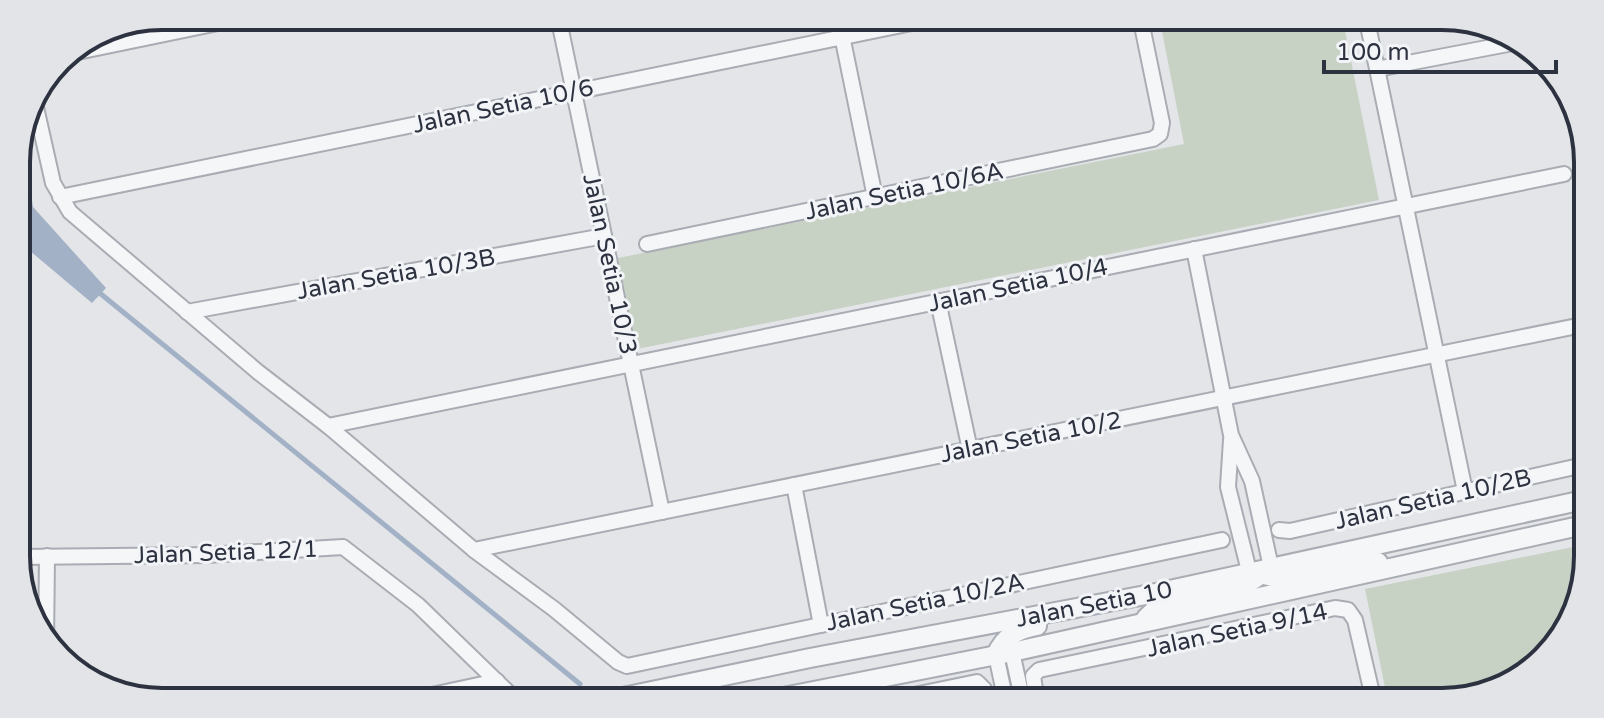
<svg xmlns="http://www.w3.org/2000/svg" width="1604" height="718" font-family="'Varela Round',sans-serif">
  <style>
    .built { fill: #d1d4db }
    .green { fill: #c7d2c5 }
    .water { fill: #a2b1c5 }
    .lines { fill: none; stroke-linecap: round; stroke-linejoin: round }
    .stream { stroke: #a2b1c5; stroke-width: 5 }
    .minor-casing { stroke: #a9acb3; stroke-width: 18 }
    .tertiary-casing { stroke: #a9acb3; stroke-width: 22 }
    .minor { stroke: #f5f6f8; stroke-width: 14 }
    .tertiary { stroke: #f5f6f8; stroke-width: 18 }
    .labels { text-anchor: middle; stroke-width: 6; stroke-linejoin: round; paint-order: stroke }
    .street-label { font-size: 24px; fill: #2d3240; stroke: #f2f4f7 }
    .rim { fill: none; stroke: #2d3240; stroke-width: 4 }
  </style>
  <rect width="100%" height="100%" fill="#e3e5e9"/>
  <path class="built" d="M 1558,73 L 1587,142 L 1587,213 L 1580,183 Z"/>
  <g class="green">
    <path d="M 1159,16 L 1342,16 L 1379,200 L 637,349 L 618,258 L 1184,144 Z"/>
    <path d="M 1588,544 L 1588,557 L 1577,613 L 1524,677 L 1451,702 L 1388,702 L 1365,589 Z"/>
  </g>
  <path class="water" d="M 17,150 L 25,155 L 33,207 L 106,288 L 92,303 L 17,240 Z"/>
  <g class="lines">
    <path class="stream" d="M 96,290 L 580,684"/>
    <defs>
      <g id="minor">
        <path d="M 558,16 L 662,512"/>
        <path d="M 838,16 L 875,197"/>
        <path d="M 1366,16 L 1465,491"/>
        <path d="M 63,55 L 252,16"/>
        <path d="M 1377,69 L 1518,42"/>
        <path d="M 33,94 L 53,183 L 70,212 L 258,372 L 328,426 L 474,550 L 554,609 L 618,662 L 627,666 L 1222,540"/>
        <path d="M 60,197 L 946,16"/>
        <path d="M 647,244 L 1153,139 L 1160,134 L 1162,123 L 1140,16"/>
        <path d="M 1194,249 L 1231,435 L 1252,481 L 1271,567"/>
        <path d="M 938,301 L 970,450"/>
        <path d="M 187,312 L 604,236"/>
        <path d="M 328,426 L 1564,174"/>
        <path d="M 1231,440 L 1228,487 L 1249,571"/>
        <path d="M 794,485 L 821,625"/>
        <path d="M 1279,530 L 1290,531 L 1588,464"/>
        <path d="M 474,550 L 1587,324"/>
        <path d="M 19,557 L 206,555 L 343,547 L 418,605 L 518,702"/>
        <path d="M 46,645 L 47,556"/>
        <path d="M 1012,652 L 1023,702"/>
        <path d="M 996,655 L 1006,702"/>
        <path d="M 399,702 L 497,681"/>
        <path d="M 880,702 L 977,682 L 984,689 L 987,702"/>
        <path d="M 1037,702 L 1033,676 L 1039,670 L 1335,608 L 1348,610 L 1355,620 L 1374,702"/>
      </g>
      <g id="tertiary">
        <path d="M 1250,572 L 1282,579 L 1345,566 L 1378,562"/>
        <path d="M 1146,618 C 1175,586 1232,603 1262,573"/>
        <path d="M 996,655 C 1004,636 1017,630 1037,626"/>
        <path d="M 599,702 L 810,658 L 1151,594 L 1588,499"/>
        <path d="M 758,702 L 1012,652 L 1588,524"/>
      </g>
    </defs>
    <use href="#minor" class="minor-casing"/>
    <use href="#tertiary" class="tertiary-casing"/>
    <use href="#minor" class="minor"/>
    <use href="#tertiary" class="tertiary"/>
  </g>
  <g class="labels">
    <g class="street-label">
      <text transform="translate(503 106) rotate(-12)" y="8">Jalan Setia 10/6</text>
      <text transform="translate(904 191) rotate(-12)" y="8">Jalan Setia 10/6A</text>
      <text transform="translate(610 264) rotate(78)" y="8">Jalan Setia 10/3</text>
      <text transform="translate(396 274) rotate(-10)" y="8">Jalan Setia 10/3B</text>
      <text transform="translate(1018 285) rotate(-12)" y="8">Jalan Setia 10/4</text>
      <text transform="translate(1031 437) rotate(-11)" y="8">Jalan Setia 10/2</text>
      <text transform="translate(1433 499) rotate(-13)" y="8">Jalan Setia 10/2B</text>
      <text transform="translate(226 552) rotate(-2)" y="8">Jalan Setia 12/1</text>
      <text transform="translate(925 602) rotate(-12)" y="8">Jalan Setia 10/2A</text>
      <text transform="translate(1094 604) rotate(-11)" y="8">Jalan Setia 10</text>
      <text transform="translate(1237 630) rotate(-12)" y="8">Jalan Setia 9/14</text>
    </g>
  </g>
  <path d="M0 0H1604V718H0ZM162 30H1442A132 132 0 0 1 1574 162V556A132 132 0 0 1 1442 688H162A132 132 0 0 1 30 556V162A132 132 0 0 1 162 30Z" fill="#e2e4e8" fill-rule="evenodd"/>
  <path class="rim" d="M162 30H1442A132 132 0 0 1 1574 162V556A132 132 0 0 1 1442 688H162A132 132 0 0 1 30 556V162A132 132 0 0 1 162 30Z"/>
  <path d="M1324 60v12h232v-12" fill="none" stroke="#2d3240" stroke-width="4"/>
  <text x="1336" y="60" font-size="24" fill="#2d3240" stroke="#f2f4f7" stroke-width="6" paint-order="stroke">100 m</text>
</svg>
